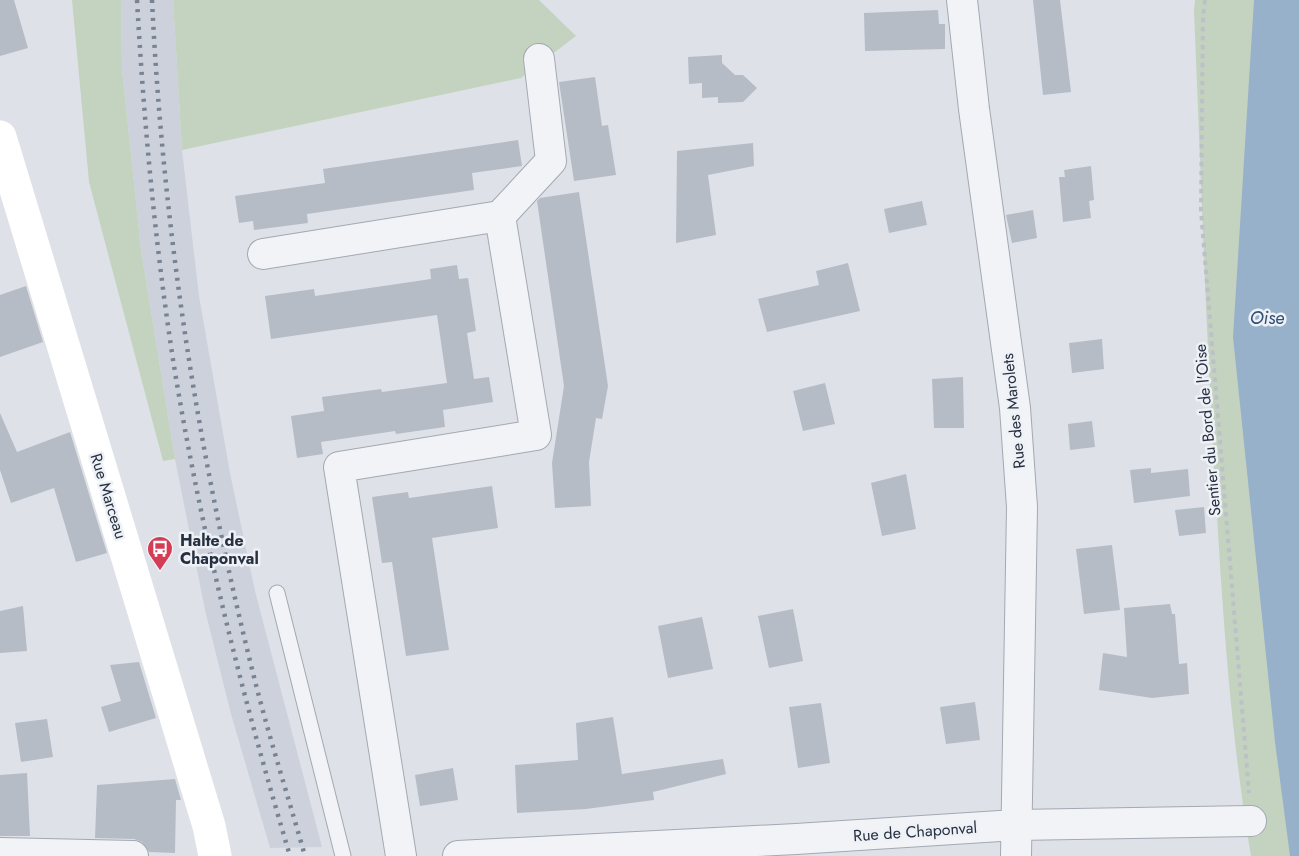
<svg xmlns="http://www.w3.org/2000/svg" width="1299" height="856" font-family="Jost,sans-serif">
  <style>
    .built { fill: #ccd1db }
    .green { fill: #c4d3bf }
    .water { fill: #98b1ca }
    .building { fill: #b5bcc5 }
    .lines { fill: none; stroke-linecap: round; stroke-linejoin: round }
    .service-casing { stroke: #a3a9b2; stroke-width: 17 }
    .minor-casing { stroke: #a3a9b2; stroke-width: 32 }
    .path { stroke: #bcc0c7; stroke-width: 4; stroke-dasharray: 4.5 4.5; stroke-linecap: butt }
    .service { stroke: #f1f3f7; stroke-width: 15 }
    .minor { stroke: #f1f3f7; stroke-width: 30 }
    .secondary { stroke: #fff; stroke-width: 33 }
    .rail { stroke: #778293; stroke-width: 4.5; stroke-dasharray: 3 6; stroke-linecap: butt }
    .labels { text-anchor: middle; stroke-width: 5; stroke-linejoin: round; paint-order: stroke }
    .street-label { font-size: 16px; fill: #273040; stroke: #eef1f6 }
    .poi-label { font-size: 16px; font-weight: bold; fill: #273040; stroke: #eef1f6; text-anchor: start }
    .water-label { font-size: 18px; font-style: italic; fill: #2f4f76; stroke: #eef1f6 }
  </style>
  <rect width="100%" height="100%" fill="#dee2e8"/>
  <path class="built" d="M 121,0 L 173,0 L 182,150 L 199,296 L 230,473 L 255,591 L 322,847 L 270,848 L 231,714 L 205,610 L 175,459 L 141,250 L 122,69 Z"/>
  <g class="green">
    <path d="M 72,0 L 121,0 L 122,69 L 141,250 L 175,459 L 163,461 L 89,182 Z"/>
    <path d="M 173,0 L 539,0 L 576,36 L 521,78 L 182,150 Z"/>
    <path d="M 1195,0 L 1254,0 L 1294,856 L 1251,856 C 1231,739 1223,618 1216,500 C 1206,337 1201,174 1194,11 Z"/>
  </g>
  <path class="water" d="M 1254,0 L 1299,0 L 1299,856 L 1290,856 L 1275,742 L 1233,337 Z"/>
  <g class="building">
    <path d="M 0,0 L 14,0 L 28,48 L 0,56 Z"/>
    <path d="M 1033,0 L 1060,0 L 1071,92 L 1043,95 Z"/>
    <path d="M 938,10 L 939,24 L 945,24 L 945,49 L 865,51 L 864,13 Z"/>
    <path d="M 722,55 L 722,63 L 735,75 L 743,75 L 757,88 L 743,102 L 718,103 L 718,97 L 702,98 L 702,83 L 689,84 L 688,57 Z"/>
    <path d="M 595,77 L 602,126 L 608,125 L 616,175 L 574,181 L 559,82 Z"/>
    <path d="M 518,140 L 522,166 L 472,173 L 474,190 L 307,214 L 308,223 L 254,230 L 253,221 L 239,223 L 235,196 L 325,183 L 323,169 Z"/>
    <path d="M 753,143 L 754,166 L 708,175 L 716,235 L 676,243 L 677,151 Z"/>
    <path d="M 1091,166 L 1094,200 L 1089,201 L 1091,218 L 1063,222 L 1059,177 L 1065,177 L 1064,170 Z"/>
    <path d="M 579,192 L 608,386 L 602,419 L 596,418 L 589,462 L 591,506 L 555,508 L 552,463 L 564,386 L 537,201 L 540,198 Z"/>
    <path d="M 922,201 L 927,225 L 889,233 L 884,209 Z"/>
    <path d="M 1033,210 L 1037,238 L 1012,243 L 1006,215 Z"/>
    <path d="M 848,263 L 860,311 L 767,332 L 758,299 L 819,285 L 816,271 Z"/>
    <path d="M 457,265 L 459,279 L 468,278 L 476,331 L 467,333 L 474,379 L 489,377 L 493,402 L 443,410 L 445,427 L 396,434 L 395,431 L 321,442 L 323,454 L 297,458 L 291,416 L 324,411 L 322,397 L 381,389 L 382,392 L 447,383 L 437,315 L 271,339 L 265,296 L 314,289 L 315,296 L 431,279 L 430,269 Z"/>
    <path d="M 26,286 L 43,342 L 0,357 L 0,295 Z"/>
    <path d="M 1102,339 L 1104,369 L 1072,373 L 1069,343 Z"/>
    <path d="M 963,377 L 964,428 L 934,428 L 932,379 Z"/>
    <path d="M 825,383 L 835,424 L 803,431 L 793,391 Z"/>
    <path d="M 0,413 L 17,452 L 70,432 L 107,553 L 76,562 L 54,488 L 11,503 L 0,470 Z"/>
    <path d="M 1092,421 L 1095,447 L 1070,450 L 1068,424 Z"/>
    <path d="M 1151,468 L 1151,473 L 1188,469 L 1190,496 L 1134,503 L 1130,470 Z"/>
    <path d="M 906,474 L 916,529 L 882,536 L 871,483 Z"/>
    <path d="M 492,486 L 498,528 L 432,538 L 449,650 L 406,656 L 392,562 L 382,563 L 372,497 L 408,492 L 409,498 Z"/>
    <path d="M 1204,507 L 1206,533 L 1179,536 L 1175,510 Z"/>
    <path d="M 1112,545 L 1120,610 L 1084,614 L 1076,549 Z"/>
    <path d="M 1170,604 L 1172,614 L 1175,614 L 1179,664 L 1187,663 L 1189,694 L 1152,698 L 1099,690 L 1103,653 L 1127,657 L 1124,608 Z"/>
    <path d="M 23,606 L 27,651 L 0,653 L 0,611 Z"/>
    <path d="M 793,609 L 803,661 L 769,668 L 758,616 Z"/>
    <path d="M 702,617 L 713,669 L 668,678 L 658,626 Z"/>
    <path d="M 139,662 L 156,718 L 109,732 L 101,707 L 121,701 L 110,665 Z"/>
    <path d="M 975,702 L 980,740 L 946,744 L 940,707 Z"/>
    <path d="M 821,703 L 830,763 L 798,768 L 789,707 Z"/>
    <path d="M 613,717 L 622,774 L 723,759 L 726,774 L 653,792 L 654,800 L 586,809 L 517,813 L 515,765 L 578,760 L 576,723 Z"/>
    <path d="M 47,719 L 53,757 L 21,762 L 15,723 Z"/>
    <path d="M 453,768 L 458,800 L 420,806 L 415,775 Z"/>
    <path d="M 27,773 L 30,836 L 0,836 L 0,775 Z"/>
    <path d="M 175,779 L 181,800 L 176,800 L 175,853 L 149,852 L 142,842 L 134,839 L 95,838 L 97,785 Z"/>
  </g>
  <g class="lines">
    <defs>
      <path id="service" d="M 277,593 L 343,856"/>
      <g id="minor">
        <path d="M 962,0 L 974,109 L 1015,408 L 1022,507 L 1016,856"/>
        <path d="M 500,216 L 551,161 L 539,59"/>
        <path d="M 263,254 L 500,216 L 536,435 L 339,467 L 401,856"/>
        <path d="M 0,853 L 133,856"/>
        <path d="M 458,856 L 796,839 L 1016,825 L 1251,821"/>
      </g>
    </defs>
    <use href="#service" class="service-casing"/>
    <use href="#minor" class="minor-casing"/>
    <path class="path" d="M 1205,0 L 1203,17 L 1201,211 L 1249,793"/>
    <use href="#service" class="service"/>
    <use href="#minor" class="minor"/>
    <path class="secondary" d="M 0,137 L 209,826 L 215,856"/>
    <g class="rail">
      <path d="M 137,0 C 144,123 155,244 174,366 C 201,532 242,695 290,856"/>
      <path d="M 152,0 C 163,229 198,455 254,677 C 269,737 288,796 305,856"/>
    </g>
  </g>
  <defs>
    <symbol id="bus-pin" viewBox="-11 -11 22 30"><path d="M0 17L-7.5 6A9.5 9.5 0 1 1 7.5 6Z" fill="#d33d55" stroke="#eef1f6"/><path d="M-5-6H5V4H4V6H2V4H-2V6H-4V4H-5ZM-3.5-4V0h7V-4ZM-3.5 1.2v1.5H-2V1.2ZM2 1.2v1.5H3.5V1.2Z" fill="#fff"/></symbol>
  </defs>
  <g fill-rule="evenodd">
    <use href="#bus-pin" x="145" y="534" width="30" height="40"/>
  </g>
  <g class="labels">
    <g class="street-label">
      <text transform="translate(1013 411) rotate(-96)" y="6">Rue des Marolets</text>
      <text transform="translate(1207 430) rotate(-95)" y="6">Sentier du Bord de l'Oise</text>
      <text transform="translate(109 496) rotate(73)" y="6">Rue Marceau</text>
      <text transform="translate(915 831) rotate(-4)" y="6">Rue de Chaponval</text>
    </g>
    <g class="poi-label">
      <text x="180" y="546">Halte de<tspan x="180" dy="18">Chaponval</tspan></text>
    </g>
    <g class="water-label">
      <text x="1267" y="324">Oise</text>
    </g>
  </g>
</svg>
